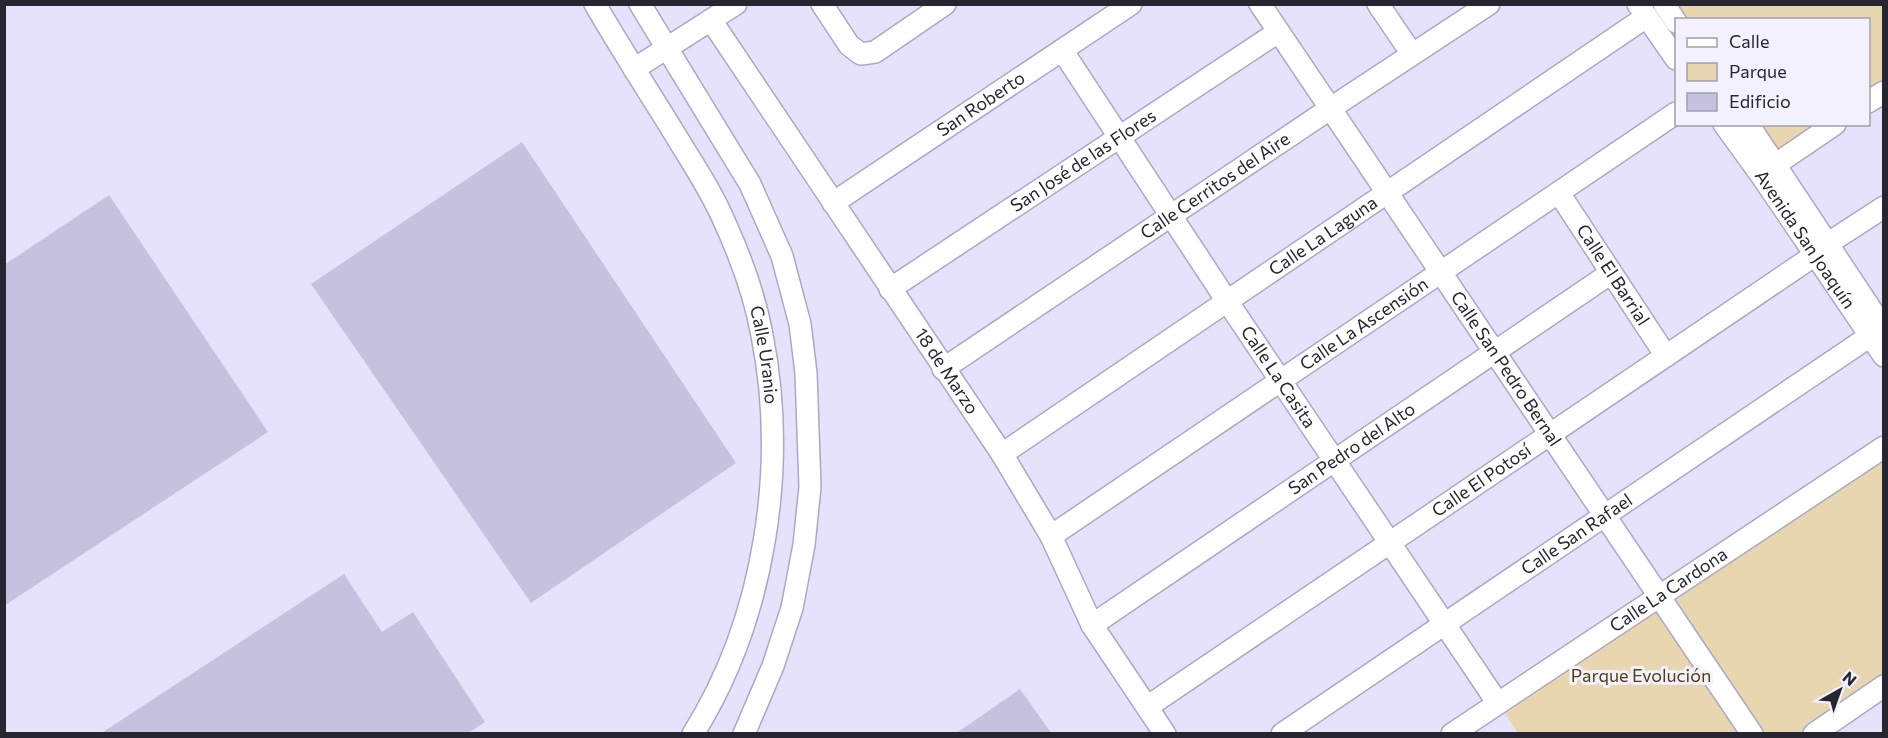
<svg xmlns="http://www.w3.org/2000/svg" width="1888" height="738" font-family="Commissioner,sans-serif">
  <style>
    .green { fill: #e7d6af }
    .building { fill: #c7c1e0 }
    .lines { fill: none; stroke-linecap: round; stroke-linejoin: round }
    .minor-casing { stroke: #ada7c6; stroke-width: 24 }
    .minor { stroke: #fff; stroke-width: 21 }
    .labels { text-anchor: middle; stroke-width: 6; stroke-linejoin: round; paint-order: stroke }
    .street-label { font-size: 18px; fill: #272530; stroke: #f4f1ff }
    .park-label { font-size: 18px; fill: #504014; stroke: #f4f1ff }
  </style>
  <rect width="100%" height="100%" fill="#e7e2fc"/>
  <g class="green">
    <path d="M 1664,5 L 1883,5 L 1883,92 L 1869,102 L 1868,20 L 1676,20 Z"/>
    <path d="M 1748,125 L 1835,125 L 1776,164 Z"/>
    <path d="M 1883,447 L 1883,686 L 1814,733 L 1518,733 L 1497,702 Z"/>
  </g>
  <g class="building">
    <path d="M 522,142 L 736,463 L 531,603 L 311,284 Z"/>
    <path d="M 109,195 L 268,432 L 4,606 L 4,265 Z"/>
    <path d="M 344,574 L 382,632 L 413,612 L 485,722 L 467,734 L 100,734 Z"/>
    <path d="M 1020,689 L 1052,734 L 955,734 Z"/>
  </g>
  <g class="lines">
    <defs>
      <g id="minor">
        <path id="s1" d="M 595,4 C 621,49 649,92 676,136 C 693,164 712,192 725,223 C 741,258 755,297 762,335 C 788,467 765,619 693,734"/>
        <path d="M 640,4 L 750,184 L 782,256 L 800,324 L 806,373 L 810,487 L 804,545 L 792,608 L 773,666 L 744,734"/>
        <path d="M 822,4 L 849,45 L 861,54 L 875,52 L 945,4"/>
        <path id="s2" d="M 1260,4 L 1752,734"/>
        <path d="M 1378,4 L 1412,54"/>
        <path d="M 1638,4 L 1676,59"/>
        <path d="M 1664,4 L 1676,22"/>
        <path id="s3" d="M 711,20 L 1002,454 L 1051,536 L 1092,625 L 1165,734"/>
        <path id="s4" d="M 1062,50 L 1227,301 L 1497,702"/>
        <path d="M 634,69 L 736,4"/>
        <path d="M 1868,102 L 1884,92"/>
        <path id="s5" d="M 1724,124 L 1761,175 L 1884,356"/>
        <path d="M 1748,124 L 1884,329"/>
        <path d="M 1766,171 L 1835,124"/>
        <path id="s6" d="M 1559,193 L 1666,356"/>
        <path id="s7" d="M 833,203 L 1131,4"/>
        <path d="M 1827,244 L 1884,207"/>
        <path id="s8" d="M 890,289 L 1278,32"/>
        <path id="s9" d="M 943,369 L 1331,108 L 1489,4"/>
        <path id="s10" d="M 1002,454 L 1646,17"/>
        <path id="s11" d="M 1051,536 L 1676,113"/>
        <path id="s12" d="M 1092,625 L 1611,273"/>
        <path id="s13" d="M 1147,707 L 1815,255"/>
        <path id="s14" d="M 1282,734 L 1870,336"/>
        <path id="s15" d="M 1452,734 L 1884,447"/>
        <path d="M 1814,734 L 1884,686"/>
      </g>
    </defs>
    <use href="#minor" class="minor-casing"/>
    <use href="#minor" class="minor"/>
  </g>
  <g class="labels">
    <g class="street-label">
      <text dy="6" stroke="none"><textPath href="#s7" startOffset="178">San Roberto</textPath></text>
      <text dy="6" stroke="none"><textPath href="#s8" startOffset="232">San José de las Flores</textPath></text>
      <text dy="6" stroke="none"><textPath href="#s9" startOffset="328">Calle Cerritos del Aire</textPath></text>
      <text dy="6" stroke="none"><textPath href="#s10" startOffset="388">Calle La Laguna</textPath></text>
      <text dy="6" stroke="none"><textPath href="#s5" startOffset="141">Avenida San Joaquín</textPath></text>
      <text dy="6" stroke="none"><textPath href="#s6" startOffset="98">Calle El Barrial</textPath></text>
      <text dy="6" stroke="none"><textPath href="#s11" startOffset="378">Calle La Ascensión</textPath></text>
      <text dy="6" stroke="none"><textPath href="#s1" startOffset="393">Calle Uranio</textPath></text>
      <text dy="6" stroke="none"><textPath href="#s2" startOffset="440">Calle San Pedro Bernal</textPath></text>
      <text dy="6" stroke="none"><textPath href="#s3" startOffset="423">18 de Marzo</textPath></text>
      <text dy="6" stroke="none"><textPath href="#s4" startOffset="392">Calle La Casita</textPath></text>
      <text dy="6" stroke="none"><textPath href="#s12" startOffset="314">San Pedro del Alto</textPath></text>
      <text dy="6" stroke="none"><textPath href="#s13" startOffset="404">Calle El Potosí</textPath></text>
      <text dy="6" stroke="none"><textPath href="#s14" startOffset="356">Calle San Rafael</textPath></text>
      <text dy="6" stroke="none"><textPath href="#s15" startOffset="260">Calle La Cardona</textPath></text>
    </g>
    <g class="park-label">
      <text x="1641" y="682">Parque Evolución</text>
    </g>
  </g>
  <rect width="1888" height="738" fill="none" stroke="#272530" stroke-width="12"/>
  <rect x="1675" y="18" width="195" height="108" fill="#f4f1ff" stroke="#a29fac" stroke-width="1.5"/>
  <rect x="1687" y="38" width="30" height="9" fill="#ffffff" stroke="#a29fac" stroke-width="1.5"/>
  <text x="1729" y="48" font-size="18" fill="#272530">Calle</text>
  <rect x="1687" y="63" width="30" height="18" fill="#e7d6af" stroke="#a29fac" stroke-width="1.5"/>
  <text x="1729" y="78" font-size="18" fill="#272530">Parque</text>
  <rect x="1687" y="93" width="30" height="18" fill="#c7c1e0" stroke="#a29fac" stroke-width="1.5"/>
  <text x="1729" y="108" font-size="18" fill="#272530">Edificio</text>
  <g transform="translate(1840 690) rotate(40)" stroke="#f4f1ff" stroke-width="4.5" paint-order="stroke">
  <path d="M0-4.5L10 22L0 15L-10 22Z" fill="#272530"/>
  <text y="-9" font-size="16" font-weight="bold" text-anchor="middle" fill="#272530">N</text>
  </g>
</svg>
